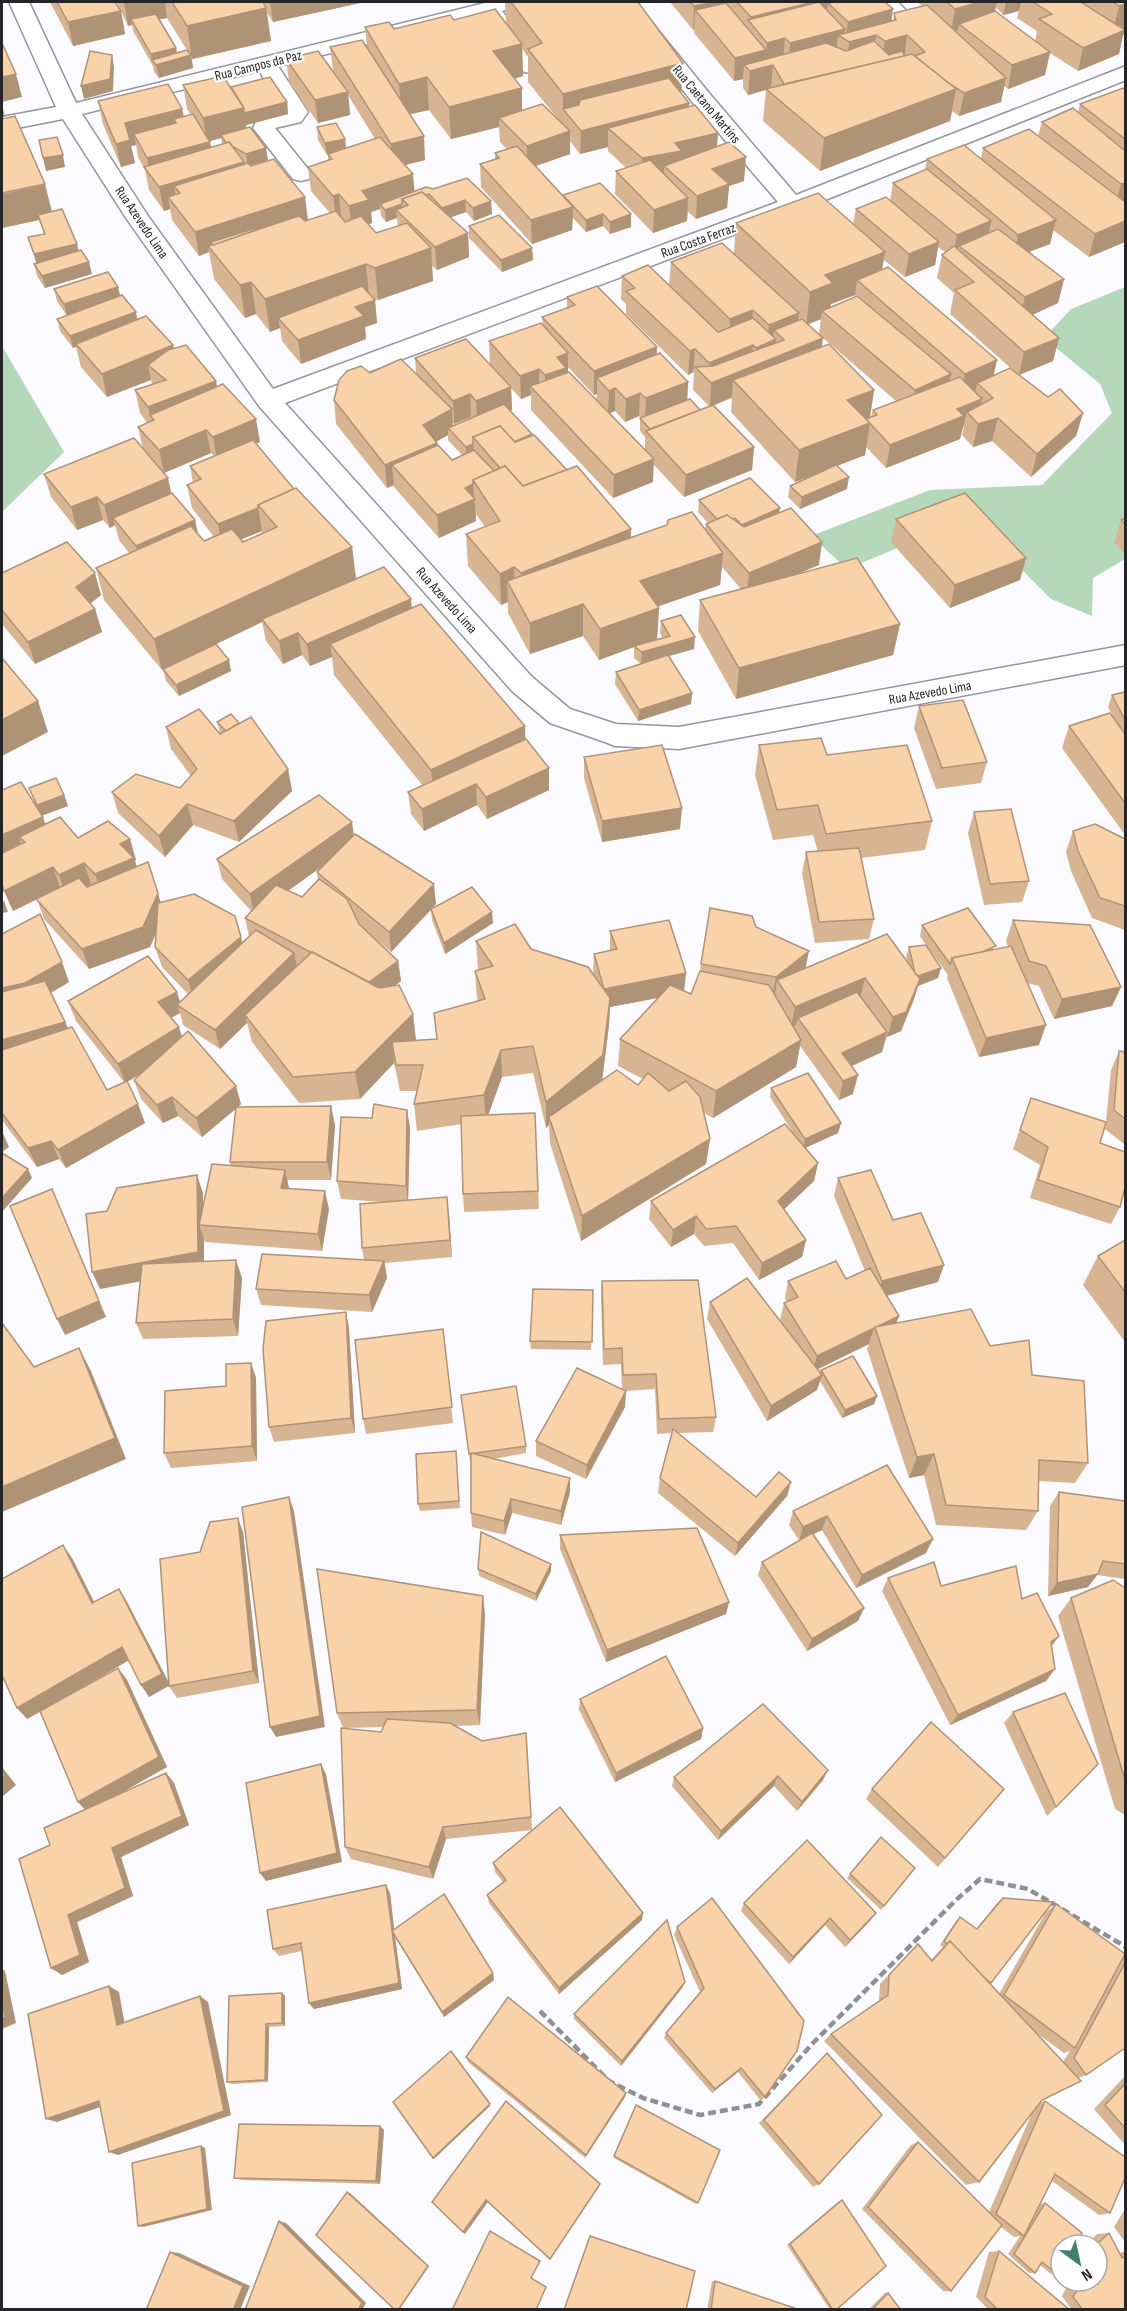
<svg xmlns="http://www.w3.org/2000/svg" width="1127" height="2311" font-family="'Sofia Sans Condensed',sans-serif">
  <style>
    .green { fill: #b5d7ba }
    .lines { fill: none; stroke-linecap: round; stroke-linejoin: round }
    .minor-casing { stroke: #94959d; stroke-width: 3 }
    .path { stroke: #909094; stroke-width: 4.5; stroke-dasharray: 8 4; stroke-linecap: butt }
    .minor { fill: #fff; fill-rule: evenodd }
    .wall { fill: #d7b592; fill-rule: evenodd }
    .shaded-wall { fill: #af9377 }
    .building { fill: #fad2aa; stroke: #af9377; stroke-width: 1.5 }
    .labels { text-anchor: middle; stroke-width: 4.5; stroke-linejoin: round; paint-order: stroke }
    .far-street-label { font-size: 14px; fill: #252528; stroke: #fff }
  </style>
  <rect width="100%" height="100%" fill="#fbfbff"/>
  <g class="green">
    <path d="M 1125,287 L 1125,559 L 1093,578 L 1092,616 L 1051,599 L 970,518 L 847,569 L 811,536 L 930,490 L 1042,485 L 1112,413 L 1100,384 L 1044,338 L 1071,309 Z"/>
    <path d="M 2,346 L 64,452 L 2,512 Z"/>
  </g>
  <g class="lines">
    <defs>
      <g id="minor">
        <path d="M 9,2 L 29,2 L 76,103 L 489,2 L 523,2 L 520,6 L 502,11 L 543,67 L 540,72 L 532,73 L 524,72 L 486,15 L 278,66 L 308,112 L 301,122 L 275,128 L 312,174 L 309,179 L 301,181 L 293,179 L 253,128 L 258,118 L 286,112 L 259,71 L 82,114 L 148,216 L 273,389 L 778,202 L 693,103 L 614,2 L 635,2 L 709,93 L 796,195 L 1126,66 L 1126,80 L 800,210 L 285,403 L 532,677 L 570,709 L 616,724 L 679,727 L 1126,645 L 1126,665 L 679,749 L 615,746 L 605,742 L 550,723 L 512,691 L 259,406 L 126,218 L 63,119 L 2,131 L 2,117 L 56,107 Z"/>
        <path d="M 877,2 L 898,2 L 918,23 L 914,27 C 898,32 886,15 877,2 Z"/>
      </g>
    </defs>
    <use href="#minor" class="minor-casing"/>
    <path class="path" d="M 540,2011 L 609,2081 L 643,2098 L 700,2115 L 759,2104 L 812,2044 L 956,1900 L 980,1879 L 1028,1889 L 1126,1947"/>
    <use href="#minor" class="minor"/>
  </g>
  <g class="wall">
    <path d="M 50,2 L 115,2 L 121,11 L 125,34 L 73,46 Z"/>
    <path d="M 117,2 L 365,2 L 273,22 L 267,13 L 271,41 L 192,59 L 193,68 L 159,78 L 154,72 L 153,66 L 133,31 L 132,25 L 128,26 ZM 167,18 L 187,50 L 177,52 L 176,48 L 159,19 Z"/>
    <path d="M 505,2 L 638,2 L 683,63 L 681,94 L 689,103 L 689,107 L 718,133 L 717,147 L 744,181 L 729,186 L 727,208 L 696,219 L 688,212 L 687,221 L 653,233 L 615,194 L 616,171 L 626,168 L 608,151 L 608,147 L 580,154 L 570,141 L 570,154 L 536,166 L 563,196 L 631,214 L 631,227 L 610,234 L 603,226 L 586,232 L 573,218 L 572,230 L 532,244 L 481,187 L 480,164 L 495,159 L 495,153 L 507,149 L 500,142 L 499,127 L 451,139 L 429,110 L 410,114 L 425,160 L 405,165 L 415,191 L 433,189 L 491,201 L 492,214 L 474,221 L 466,212 L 451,217 L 468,233 L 469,257 L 437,270 L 432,266 L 433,281 L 378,300 L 374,299 L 375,300 L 377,323 L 365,327 L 366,339 L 301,364 L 282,341 L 280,328 L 270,332 L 256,314 L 245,318 L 214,279 L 209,252 L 199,256 L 172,220 L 170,209 L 164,211 L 149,190 L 145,170 L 138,157 L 136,145 L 131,146 L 135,163 L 121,167 L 103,124 L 98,101 L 182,109 L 184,117 L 191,115 L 187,109 L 183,85 L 231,87 L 287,102 L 288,114 L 246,125 L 246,128 L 268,160 L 251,165 L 308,220 L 305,221 L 330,213 L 311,191 L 308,167 L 328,161 L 328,155 L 327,155 L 318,140 L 317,127 L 345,139 L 346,148 L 375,139 L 348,95 L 350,115 L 318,123 L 289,82 L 286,59 L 336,75 L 333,70 L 330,47 L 367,47 L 365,27 L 394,29 L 454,20 L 506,23 ZM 522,49 L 528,57 L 528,82 L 557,118 L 522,110 L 522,88 L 514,79 L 523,76 ZM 221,138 L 222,144 L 211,147 L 209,141 ZM 380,209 L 381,216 L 386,222 L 397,218 L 398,226 L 376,233 L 368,224 L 372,223 L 371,212 Z"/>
    <path d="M 670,2 L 885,2 L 891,21 L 893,21 L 894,13 L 922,6 L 917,2 L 1125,2 L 1123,35 L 1119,54 L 1078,71 L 1050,53 L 1045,75 L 1008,89 L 1004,86 L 1001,102 L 959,116 L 952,111 L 950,121 L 820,171 L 763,121 L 766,90 L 748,95 L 743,88 L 743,79 L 734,81 L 694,33 L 694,29 L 693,30 ZM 996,7 L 1003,15 L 1019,11 L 1017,18 L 1037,31 L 1035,41 L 995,11 Z"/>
    <path d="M 1125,89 L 1125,242 L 1089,257 L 1053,230 L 1050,244 L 1029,252 L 1064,279 L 1058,303 L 1032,315 L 1059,338 L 1053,361 L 1019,375 L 1048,397 L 1083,413 L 1076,436 L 1031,477 L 992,441 L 973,447 L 962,435 L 964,427 L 962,428 L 960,439 L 886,468 L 866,447 L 865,455 L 837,466 L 847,489 L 800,509 L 788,497 L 790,486 L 821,472 L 795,482 L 731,412 L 732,398 L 714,405 L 754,447 L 752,470 L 684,497 L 653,464 L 653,482 L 613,498 L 531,410 L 531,395 L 521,399 L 511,388 L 512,410 L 510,411 L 532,434 L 532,435 L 567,470 L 631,529 L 631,538 L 705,529 L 706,524 L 708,523 L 698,512 L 699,500 L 779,513 L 819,565 L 794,575 L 900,624 L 893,655 L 736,699 L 698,631 L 700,600 L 741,589 L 722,567 L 720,585 L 658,606 L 659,608 L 657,639 L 663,638 L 660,633 L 661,621 L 694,649 L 668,656 L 692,693 L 691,704 L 638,721 L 615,684 L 616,672 L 641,664 L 634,658 L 634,647 L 599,660 L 583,636 L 530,654 L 508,613 L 508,602 L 501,605 L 468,566 L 466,534 L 485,527 L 476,514 L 476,521 L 439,538 L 394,487 L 394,485 L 387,488 L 336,424 L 334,400 L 370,373 L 416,373 L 415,358 L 490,364 L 489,341 L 543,325 L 542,317 L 567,308 L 567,297 L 656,355 L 688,382 L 687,400 L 700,410 L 709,406 L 693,390 L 694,373 L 693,372 L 688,375 L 626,314 L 626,304 L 621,299 L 622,276 L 669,285 L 671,262 L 734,253 L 736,223 L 853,224 L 856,209 L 890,201 L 893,183 L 925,170 L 927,159 L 981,159 L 983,148 L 1038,136 L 1042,122 L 1078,112 L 1080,104 ZM 938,247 L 945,252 L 942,255 L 937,278 L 954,293 L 950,314 L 1015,372 L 993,376 L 882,270 L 884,260 L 905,277 L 935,265 ZM 855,295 L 855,297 L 830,307 L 831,304 ZM 821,319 L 819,334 L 808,324 ZM 822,337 L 896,401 L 873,410 L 871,417 L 870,418 L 874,390 L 822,347 ZM 568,367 L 594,395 L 597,394 L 596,400 L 568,372 ZM 615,411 L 625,422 L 639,416 L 641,418 L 640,418 L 640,431 L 645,437 L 645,450 L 610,413 ZM 471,417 L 472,418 L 453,426 L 453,422 L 454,424 ZM 448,435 L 448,440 L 462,455 L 452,460 L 437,446 L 436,442 Z"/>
    <path d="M 52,211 L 78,251 L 92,274 L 45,288 L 37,276 L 34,264 L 37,264 L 28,237 L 44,234 L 39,220 L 2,228 Z"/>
    <path d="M 469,226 L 532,248 L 533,260 L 502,272 L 469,238 Z"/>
    <path d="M 54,289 L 120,296 L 137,320 L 173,345 L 174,349 L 217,387 L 260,442 L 256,444 L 294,489 L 352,547 L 356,579 L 412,608 L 525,739 L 549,790 L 487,819 L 477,805 L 424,831 L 411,814 L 408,792 L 423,786 L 334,675 L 332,657 L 310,666 L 302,655 L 283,664 L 266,641 L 262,622 L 216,644 L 231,671 L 179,696 L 166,681 L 163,669 L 171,666 L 162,670 L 104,600 L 96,568 L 129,553 L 119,540 L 115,525 L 110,528 L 103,520 L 77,530 L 51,497 L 44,474 L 143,449 L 138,427 L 147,423 L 140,413 L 135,390 L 152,385 L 151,379 L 107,397 L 81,367 L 76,347 L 73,348 L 60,331 L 57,319 L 67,316 L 57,301 ZM 211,453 L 214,456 L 190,466 L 193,483 L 187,485 L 192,508 L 214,537 L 204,541 L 197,533 L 195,520 L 171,493 L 164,473 ZM 262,531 L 262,533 L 243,542 L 241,539 Z"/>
    <path d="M 1125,518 L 1125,554 L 1114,543 L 1121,520 Z"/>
    <path d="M 896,519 L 1026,558 L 1020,580 L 950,608 L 891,542 Z"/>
    <path d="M 2,573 L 101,595 L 90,604 L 95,609 L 102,632 L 35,664 L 2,624 Z"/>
    <path d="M 1125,692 L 1125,835 L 1062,748 L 1069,726 L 1117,723 L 1108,707 L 1112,695 Z"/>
    <path d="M 919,706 L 987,762 L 981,783 L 936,789 L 914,728 Z"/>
    <path d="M 217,722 L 239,723 L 288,769 L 292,791 L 239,842 L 193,825 L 165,857 L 118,813 L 112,792 L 180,788 L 191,776 L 171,749 L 166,727 L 220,733 Z"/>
    <path d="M 759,745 L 827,755 L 932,821 L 925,850 L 861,858 L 874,919 L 869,939 L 815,943 L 802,873 L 806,852 L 818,852 L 813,835 L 773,840 L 755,775 Z"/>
    <path d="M 584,757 L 680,829 L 602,842 L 584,778 Z"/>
    <path d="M 29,788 L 64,795 L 68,806 L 42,815 L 45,824 L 78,838 L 136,860 L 135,861 L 137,867 L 161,903 L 242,943 L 249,937 L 245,918 L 251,911 L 222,879 L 217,859 L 354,835 L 436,904 L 432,909 L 493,923 L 445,954 L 432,920 L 431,910 L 391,952 L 364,929 L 398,961 L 401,981 L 394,986 L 413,1014 L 416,1041 L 437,1039 L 478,1001 L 477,998 L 475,971 L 478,970 L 476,941 L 531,949 L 593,974 L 594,954 L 610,951 L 610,931 L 684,991 L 691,994 L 700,972 L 701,964 L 756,927 L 806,968 L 907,961 L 906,957 L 909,947 L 926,945 L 920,936 L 922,925 L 995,949 L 1008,947 L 1006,941 L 1013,920 L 1121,987 L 1112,1006 L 1054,1019 L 1039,986 L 1027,983 L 1039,1045 L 979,1057 L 947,978 L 948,975 L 927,946 L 938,978 L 918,986 L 914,999 L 901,1031 L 887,1037 L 887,1036 L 882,1052 L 851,1066 L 853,1094 L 839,1100 L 800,1046 L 796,1067 L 713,1118 L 704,1113 L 710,1139 L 706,1164 L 581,1241 L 550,1143 L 549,1125 L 546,1128 L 533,1073 L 502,1077 L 488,1115 L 535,1113 L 539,1209 L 464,1212 L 463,1194 L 461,1124 L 417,1131 L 414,1104 L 417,1091 L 400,1091 L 394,1063 L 360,1099 L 299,1103 L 252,1042 L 247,1023 L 220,1049 L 183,1025 L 180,1013 L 171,1018 L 182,1037 L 241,1104 L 238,1107 L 335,1125 L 331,1180 L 287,1180 L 289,1189 L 329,1209 L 322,1251 L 205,1242 L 204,1239 L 204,1262 L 242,1278 L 238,1336 L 143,1339 L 136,1323 L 140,1281 L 100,1289 L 203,1193 L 203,1204 L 231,1166 L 230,1162 L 236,1109 L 202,1137 L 178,1116 L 163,1123 L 141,1099 L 134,1080 L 144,1072 L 127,1082 L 145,1123 L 66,1168 L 59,1159 L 37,1167 L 2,1120 L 2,934 L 69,982 L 51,993 L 68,1028 L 107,1090 L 124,1082 L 76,1021 L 68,1001 L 180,1002 L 188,994 L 162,967 L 155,947 L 157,931 L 150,947 L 89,969 L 44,919 L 37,899 L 13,911 L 2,884 L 2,790 L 37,808 ZM 322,866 L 317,872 L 318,879 L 302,897 L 288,891 ZM 658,998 L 620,1039 L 618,1066 L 643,1079 L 638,1085 L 602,1080 L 609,1025 L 610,1007 Z"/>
    <path d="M 974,812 L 1029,881 L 1022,902 L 984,905 L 968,833 Z"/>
    <path d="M 1073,831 L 1125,839 L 1125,930 L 1092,918 L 1071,871 L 1066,852 Z"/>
    <path d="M 1119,1051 L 1125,1052 L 1125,1145 L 1105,1129 L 1100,1143 L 1120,1207 L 1111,1224 L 1030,1198 L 1040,1165 L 1013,1149 L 1031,1098 L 1106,1122 L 1111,1070 Z"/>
    <path d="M 771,1088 L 841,1123 L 838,1133 L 805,1148 L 818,1163 L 814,1181 L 784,1209 L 806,1240 L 802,1257 L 759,1280 L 733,1243 L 704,1246 L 694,1234 L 671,1247 L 649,1219 L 651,1201 L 792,1131 L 770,1097 Z"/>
    <path d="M 407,1110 L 410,1128 L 408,1200 L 449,1215 L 452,1257 L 385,1263 L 387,1278 L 372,1312 L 261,1305 L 256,1289 L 364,1260 L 362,1248 L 382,1202 L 341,1199 L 337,1181 L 372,1118 Z"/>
    <path d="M 838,1178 L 893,1220 L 938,1282 L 887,1296 L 899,1316 L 896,1323 L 990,1346 L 1032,1375 L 1088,1463 L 1075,1483 L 1039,1481 L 1038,1511 L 1026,1530 L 936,1525 L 924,1475 L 909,1478 L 867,1349 L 869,1344 L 818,1369 L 820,1373 L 821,1370 L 877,1396 L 874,1404 L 842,1418 L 820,1381 L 817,1390 L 767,1421 L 707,1319 L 710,1302 L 783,1324 L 780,1320 L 784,1303 L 787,1302 L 785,1298 L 788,1281 L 846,1279 L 865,1271 L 834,1196 Z"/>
    <path d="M 1125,1240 L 1125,1342 L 1083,1285 L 1098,1256 Z"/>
    <path d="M 602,1281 L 716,1417 L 713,1432 L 678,1433 L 756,1497 L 791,1482 L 787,1496 L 735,1556 L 658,1493 L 660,1478 L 672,1433 L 657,1434 L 655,1389 L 625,1391 L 625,1407 L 586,1479 L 536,1456 L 536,1441 L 622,1389 L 621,1364 L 603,1365 L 601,1297 Z"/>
    <path d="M 593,1290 L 591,1350 L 531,1349 L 530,1341 Z"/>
    <path d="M 346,1312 L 349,1329 L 355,1433 L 274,1442 L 269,1427 Z"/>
    <path d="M 443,1329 L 453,1423 L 366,1434 L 363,1419 Z"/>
    <path d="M 251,1363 L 256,1378 L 257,1461 L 171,1468 L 164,1453 L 226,1386 Z"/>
    <path d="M 461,1395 L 526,1446 L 526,1453 L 493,1459 L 570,1478 L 570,1492 L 561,1525 L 512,1513 L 505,1535 L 472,1527 L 471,1513 L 471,1462 L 470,1462 Z"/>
    <path d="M 456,1451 L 460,1508 L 420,1511 L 418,1504 Z"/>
    <path d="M 887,1465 L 926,1553 L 856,1588 L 822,1530 L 813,1534 L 864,1608 L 858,1621 L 807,1651 L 758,1575 L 762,1562 L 799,1540 L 789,1525 L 793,1511 Z"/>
    <path d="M 1059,1492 L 1125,1501 L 1125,1579 L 1097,1575 L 1088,1587 L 1048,1596 L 1050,1506 Z"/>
    <path d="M 243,1532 L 259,1683 L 177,1698 L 169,1686 L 149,1697 L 129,1660 L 61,1700 L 118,1668 L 127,1680 L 167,1767 L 117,1795 L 166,1773 L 174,1783 L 189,1825 L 121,1857 L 133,1896 L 77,1922 L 89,1962 L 62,1975 L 51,1968 L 50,1845 L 85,1810 L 40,1712 L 27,1719 L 72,1558 L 94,1602 L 119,1589 L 127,1602 L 169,1683 L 200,1552 Z"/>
    <path d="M 560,1535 L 729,1602 L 726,1614 L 606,1662 L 560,1549 Z"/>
    <path d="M 478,1569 L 551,1571 L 536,1601 L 479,1576 Z"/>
    <path d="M 888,1578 L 1022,1599 L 1059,1636 L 1051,1646 L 1055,1669 L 1046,1681 L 950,1725 L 882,1591 Z"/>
    <path d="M 1125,1588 L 1125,1815 L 1115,1809 L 1058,1616 L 1071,1598 Z"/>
    <path d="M 485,1614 L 480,1725 L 456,1726 L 482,1741 L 526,1733 L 532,1830 L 446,1839 L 433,1879 L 351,1859 L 345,1847 L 383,1727 L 343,1728 L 337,1713 Z"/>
    <path d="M 580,1699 L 703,1728 L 701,1739 L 615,1782 L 579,1710 Z"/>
    <path d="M 763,1704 L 823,1780 L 797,1811 L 774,1786 L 718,1840 L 672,1786 L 674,1777 Z"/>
    <path d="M 1013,1712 L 1098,1764 L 1047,1816 L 1004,1723 Z"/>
    <path d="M 872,1789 L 1004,1789 L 938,1867 L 866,1799 Z"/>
    <path d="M 493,1863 L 642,1920 L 559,1994 L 489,1903 L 487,1895 L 503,1882 L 495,1872 Z"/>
    <path d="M 915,1868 L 881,1910 L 847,1878 L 850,1874 Z"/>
    <path d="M 390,1893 L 394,1930 L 493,1973 L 494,1980 L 444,2017 L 395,1937 L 402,1989 L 314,2009 L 309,2003 L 302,1951 L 279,1956 L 273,1949 Z"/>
    <path d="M 1003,1898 L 991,1983 L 990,1984 L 999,1994 L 1046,1912 L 1056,1904 L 1125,1954 L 1125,2048 L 1086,2075 L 1078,2078 L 1042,2100 L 1039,2103 L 1045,2101 L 1110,2213 L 1099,2215 L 1052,2181 L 1040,2204 L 1045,2203 L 1057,2274 L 1051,2274 L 1040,2265 L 1035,2273 L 1029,2273 L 1008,2254 L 1020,2236 L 1014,2237 L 1000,2226 L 951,2291 L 943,2291 L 862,2209 L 911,2145 L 918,2142 L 989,2212 L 1032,2113 L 979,2182 L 966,2185 L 824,2041 L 831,2034 L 879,2001 L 880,1984 L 918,1944 L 931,1960 L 943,1947 L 940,1945 L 956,1921 L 960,1917 L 976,1929 L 998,1902 ZM 1031,2029 L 1064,2053 L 1070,2051 L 1063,2062 Z"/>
    <path d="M 744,1903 L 876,1913 L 845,1947 L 825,1925 L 789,1964 L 741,1911 Z"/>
    <path d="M 677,1927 L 765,2097 L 761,2101 L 738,2072 L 712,2093 L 664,2038 L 666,2033 L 700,1992 L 674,1935 Z"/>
    <path d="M 682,1988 L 621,2066 L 574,2019 L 574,2014 Z"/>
    <path d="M 282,1993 L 285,1996 L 285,2026 L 269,2027 L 268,2082 L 231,2084 L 227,2082 Z"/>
    <path d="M 827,2053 L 819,2184 L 813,2187 L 759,2123 Z"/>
    <path d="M 466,2057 L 626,2093 L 625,2097 L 585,2158 L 468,2062 Z"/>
    <path d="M 1125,2076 L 1125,2145 L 1094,2109 Z"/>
    <path d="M 636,2105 L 698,2203 L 696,2204 L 614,2158 Z"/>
    <path d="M 384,2130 L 380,2184 L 241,2180 L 234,2178 Z"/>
    <path d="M 842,2200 L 836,2310 L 830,2310 L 787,2245 L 839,2201 Z"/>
    <path d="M 1125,2209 L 1125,2242 L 1114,2227 Z"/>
    <path d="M 1109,2233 L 1120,2253 L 1125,2251 L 1125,2310 L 1072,2310 L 1062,2296 L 1070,2281 L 1097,2281 L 1097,2245 L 1086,2245 L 1097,2234 Z"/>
    <path d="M 999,2251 L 1070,2310 L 989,2310 L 976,2297 L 989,2252 Z"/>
    <path d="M 712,2281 L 715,2281 L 800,2310 L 707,2310 Z"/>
    <path d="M 885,2293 L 888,2293 L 901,2310 L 868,2310 Z"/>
  </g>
  <g class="shaded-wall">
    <path d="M 124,2 L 165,2 L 167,18 L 134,24 L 131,19 L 132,25 L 128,26 Z"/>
    <path d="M 270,2 L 365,2 L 273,22 Z"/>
    <path d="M 712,2 L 725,2 L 725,5 L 695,10 L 694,29 L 693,30 L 694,6 Z"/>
    <path d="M 814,2 L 835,2 L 828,3 L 826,21 L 750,23 L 751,17 Z"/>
    <path d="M 980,2 L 997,2 L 993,20 L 959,24 L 958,30 L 951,32 L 955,9 Z"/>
    <path d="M 1006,2 L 1021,2 L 1019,11 L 1003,15 Z"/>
    <path d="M 1125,4 L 1125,34 L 1123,35 L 1119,54 L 1078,71 L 1083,48 L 1112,35 L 1119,6 Z"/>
    <path d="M 266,8 L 271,41 L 192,59 L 187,26 Z"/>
    <path d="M 893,9 L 890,33 L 876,35 L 873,58 L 847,65 L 849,42 L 845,39 L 848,22 Z"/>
    <path d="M 121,11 L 125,34 L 73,46 L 68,22 Z"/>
    <path d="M 845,29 L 844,38 L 838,35 L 836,54 L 788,67 L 790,43 Z"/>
    <path d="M 907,35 L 904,58 L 881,65 L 885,41 Z"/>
    <path d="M 785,38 L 783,61 L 765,66 L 767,43 Z"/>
    <path d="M 522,44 L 523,76 L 494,84 L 493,51 Z"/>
    <path d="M 176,48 L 178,59 L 191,55 L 193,68 L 159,78 L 156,65 L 152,60 L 153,66 L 151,54 Z"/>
    <path d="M 766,50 L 765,68 L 773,65 L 771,89 L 766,89 L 766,90 L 748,95 L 750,71 L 744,65 L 743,79 L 734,81 L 735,58 Z"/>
    <path d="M 1050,52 L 1045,75 L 1008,89 L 1012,65 Z"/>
    <path d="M 112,55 L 114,67 L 113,91 L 84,99 L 81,86 Z"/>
    <path d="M 683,63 L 681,96 L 563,109 L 563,126 L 563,94 Z"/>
    <path d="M 16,74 L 22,97 L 2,102 L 2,77 Z"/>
    <path d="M 427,77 L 429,110 L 402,116 L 399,84 Z"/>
    <path d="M 1006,78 L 1001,102 L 959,116 L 964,93 Z"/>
    <path d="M 522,88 L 522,121 L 499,118 L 499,127 L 451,139 L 449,107 Z"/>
    <path d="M 956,89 L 950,121 L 820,171 L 824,138 Z"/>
    <path d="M 348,92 L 350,115 L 318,123 L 315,100 Z"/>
    <path d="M 287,102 L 288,114 L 246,125 L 244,113 Z"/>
    <path d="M 689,103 L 688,127 L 608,128 L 608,147 L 580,154 L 581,131 Z"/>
    <path d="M 2,104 L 5,117 L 2,118 Z"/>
    <path d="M 244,108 L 247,132 L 221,135 L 221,138 L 207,142 L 203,118 Z"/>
    <path d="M 182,109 L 187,132 L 176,123 L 174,119 L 177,135 L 134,134 L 136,145 L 131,146 L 135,163 L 121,167 L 116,144 L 125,123 Z"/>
    <path d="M 570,131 L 570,154 L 527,169 L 527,146 Z"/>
    <path d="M 718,133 L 716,156 L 664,166 L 664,178 L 641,182 L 642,158 L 675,143 Z"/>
    <path d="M 424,136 L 425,160 L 393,168 L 391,144 Z"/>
    <path d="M 345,139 L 346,151 L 327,155 L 325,143 Z"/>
    <path d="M 210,142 L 214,166 L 150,174 L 147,158 Z"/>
    <path d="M 266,148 L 268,160 L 248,166 L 246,154 Z"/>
    <path d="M 63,155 L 65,167 L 46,171 L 43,158 Z"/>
    <path d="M 746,157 L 744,181 L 729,186 L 727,208 L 696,219 L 697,196 L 712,169 Z"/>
    <path d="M 244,162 L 248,186 L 180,193 L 174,186 L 178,206 L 168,197 L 170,209 L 164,211 L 159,187 Z"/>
    <path d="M 413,174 L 415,198 L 380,204 L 380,209 L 371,212 L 372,223 L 352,230 L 349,206 L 362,191 Z"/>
    <path d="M 1125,183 L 1125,206 L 1115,207 L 1121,184 Z"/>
    <path d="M 45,184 L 53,216 L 38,215 L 39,220 L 2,228 L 2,194 Z"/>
    <path d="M 339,194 L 341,218 L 336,220 L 333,196 Z"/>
    <path d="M 305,197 L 308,220 L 216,250 L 211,242 L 212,251 L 208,246 L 209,252 L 199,256 L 195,232 Z"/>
    <path d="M 688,198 L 687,221 L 653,233 L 654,210 Z"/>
    <path d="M 465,200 L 466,212 L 443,220 L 442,208 Z"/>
    <path d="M 491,201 L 492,214 L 474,221 L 473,208 Z"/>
    <path d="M 402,204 L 403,216 L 396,210 L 397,218 L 386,222 L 385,210 Z"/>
    <path d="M 573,207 L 572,230 L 532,244 L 531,220 Z"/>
    <path d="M 603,214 L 603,226 L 586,232 L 586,220 Z"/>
    <path d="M 631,214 L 631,227 L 610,234 L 610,222 Z"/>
    <path d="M 1056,220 L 1050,244 L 1013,258 L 1018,235 Z"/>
    <path d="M 991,221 L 987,245 L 959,246 L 957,257 L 952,259 L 957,235 Z"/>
    <path d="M 1125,221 L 1125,242 L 1089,257 L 1095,234 Z"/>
    <path d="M 468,233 L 469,257 L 437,270 L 435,247 Z"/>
    <path d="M 939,242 L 935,265 L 905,277 L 909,254 Z"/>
    <path d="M 77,244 L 80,257 L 37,266 L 34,254 Z"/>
    <path d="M 431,248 L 433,281 L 378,300 L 375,268 Z"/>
    <path d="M 532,248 L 533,260 L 502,272 L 501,260 Z"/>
    <path d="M 885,252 L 879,285 L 857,280 L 855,295 L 831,304 L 829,315 L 822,311 L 821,319 L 806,325 L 810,292 L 825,275 Z"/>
    <path d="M 89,262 L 92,274 L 45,288 L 42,276 Z"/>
    <path d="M 366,264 L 369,296 L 278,318 L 280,328 L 270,332 L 265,299 Z"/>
    <path d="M 1064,279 L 1058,303 L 1019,321 L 1025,297 Z"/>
    <path d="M 251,282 L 256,314 L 245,318 L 240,285 Z"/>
    <path d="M 118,287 L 121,299 L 67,316 L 64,304 Z"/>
    <path d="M 375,300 L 377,323 L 365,327 L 366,339 L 301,364 L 298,340 L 355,307 Z"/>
    <path d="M 753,310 L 751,334 L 729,343 L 730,319 Z"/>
    <path d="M 136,312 L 138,324 L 76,344 L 76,347 L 73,348 L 70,336 Z"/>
    <path d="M 799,313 L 796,337 L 784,340 L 774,330 L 773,340 L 776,339 L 774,358 L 823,338 L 820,361 L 733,380 L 732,397 L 710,407 L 711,383 L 708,380 L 709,363 L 753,345 L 751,367 L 754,366 L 756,348 L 767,343 L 769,325 Z"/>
    <path d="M 1059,338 L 1053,361 L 1019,375 L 1024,352 Z"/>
    <path d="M 173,345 L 178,369 L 148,365 L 151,380 L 107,397 L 102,374 Z"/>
    <path d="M 657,347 L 656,370 L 597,378 L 597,394 L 594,395 L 594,371 Z"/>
    <path d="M 695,349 L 693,372 L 688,375 L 690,351 Z"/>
    <path d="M 568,353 L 568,377 L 546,399 L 545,375 L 557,357 Z"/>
    <path d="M 997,360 L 992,383 L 977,383 L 976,390 L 960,397 L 965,374 Z"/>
    <path d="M 539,369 L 539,392 L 530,386 L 531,395 L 521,399 L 520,376 Z"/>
    <path d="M 951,374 L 946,397 L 911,414 L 915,390 Z"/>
    <path d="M 216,381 L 220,404 L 154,420 L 150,415 L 153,430 L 148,407 Z"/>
    <path d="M 688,382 L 687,405 L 645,422 L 646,398 Z"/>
    <path d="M 511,387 L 512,410 L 477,424 L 476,401 Z"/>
    <path d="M 615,388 L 615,411 L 608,414 L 609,391 Z"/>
    <path d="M 874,390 L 869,422 L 847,400 Z"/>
    <path d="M 640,393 L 639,416 L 625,422 L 626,399 Z"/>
    <path d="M 470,394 L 471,417 L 454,424 L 453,401 Z"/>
    <path d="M 982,399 L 977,422 L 967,412 L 960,439 L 886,468 L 890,445 L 957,409 Z"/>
    <path d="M 452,409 L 453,432 L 448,428 L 448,435 L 424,448 L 423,425 Z"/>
    <path d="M 1083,413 L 1076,436 L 1031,477 L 1037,454 Z"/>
    <path d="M 998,418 L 992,441 L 973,447 L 978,424 Z"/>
    <path d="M 256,419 L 260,442 L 217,460 L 213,437 Z"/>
    <path d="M 870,423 L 865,455 L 795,482 L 799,450 Z"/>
    <path d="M 206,430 L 211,453 L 164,473 L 159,450 Z"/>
    <path d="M 437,443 L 438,466 L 392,465 L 394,485 L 387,488 L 385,465 Z"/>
    <path d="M 473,444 L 474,456 L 466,460 L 466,447 Z"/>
    <path d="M 754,447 L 752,470 L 684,497 L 686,475 Z"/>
    <path d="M 654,459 L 653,482 L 613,498 L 614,475 Z"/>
    <path d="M 849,477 L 847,489 L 800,509 L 802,497 Z"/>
    <path d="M 168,478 L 173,501 L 113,518 L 115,525 L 110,528 L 104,505 Z"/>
    <path d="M 473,484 L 476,521 L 439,538 L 437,515 L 465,488 Z"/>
    <path d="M 97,497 L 103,520 L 77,530 L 71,507 Z"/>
    <path d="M 258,508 L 262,531 L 222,547 L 218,524 Z"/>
    <path d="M 780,508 L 778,520 L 741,537 L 742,525 Z"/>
    <path d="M 195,520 L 200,543 L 142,569 L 136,546 Z"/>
    <path d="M 631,529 L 630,561 L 521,604 L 521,573 Z"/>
    <path d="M 822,542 L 819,565 L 747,595 L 749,573 Z"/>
    <path d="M 352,547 L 356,579 L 262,619 L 262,622 L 162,670 L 154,639 Z"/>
    <path d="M 723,553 L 720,585 L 639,613 L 640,581 Z"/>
    <path d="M 1026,558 L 1020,580 L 950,608 L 955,585 Z"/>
    <path d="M 514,567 L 515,597 L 507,581 L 508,602 L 501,605 L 500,574 Z"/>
    <path d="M 95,573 L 101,595 L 82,610 L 76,587 Z"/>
    <path d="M 411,599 L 413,622 L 330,644 L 332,657 L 310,666 L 307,644 Z"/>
    <path d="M 583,604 L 583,636 L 530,654 L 530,623 Z"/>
    <path d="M 659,608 L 657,639 L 634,646 L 634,647 L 599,660 L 600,629 Z"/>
    <path d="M 95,609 L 102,632 L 35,664 L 28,642 Z"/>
    <path d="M 900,624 L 893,655 L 736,699 L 739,668 Z"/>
    <path d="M 298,633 L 302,655 L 283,664 L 279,641 Z"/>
    <path d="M 695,637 L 694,649 L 641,664 L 642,652 Z"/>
    <path d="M 229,660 L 231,671 L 179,696 L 176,685 Z"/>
    <path d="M 692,693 L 691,704 L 638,721 L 639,710 Z"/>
    <path d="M 38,701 L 48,732 L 2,756 L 2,720 Z"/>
    <path d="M 525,726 L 526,756 L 434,800 L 431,770 Z"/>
    <path d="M 549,768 L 549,790 L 487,819 L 486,797 Z"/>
    <path d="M 288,769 L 292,791 L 239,842 L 234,821 Z"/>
    <path d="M 476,784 L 477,805 L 424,831 L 422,809 Z"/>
    <path d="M 64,795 L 68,806 L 41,816 L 37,805 Z"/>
    <path d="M 187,804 L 193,825 L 165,857 L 159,836 Z"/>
    <path d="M 682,808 L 680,829 L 602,842 L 602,821 Z"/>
    <path d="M 43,817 L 50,838 L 25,842 L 19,837 L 23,850 L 2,859 L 2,835 Z"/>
    <path d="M 352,822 L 355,843 L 254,915 L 250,894 Z"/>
    <path d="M 130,839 L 136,860 L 135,861 L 140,879 L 102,895 L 95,874 L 120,844 Z"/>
    <path d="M 84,863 L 91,884 L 66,895 L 59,875 Z"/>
    <path d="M 53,867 L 60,888 L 13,911 L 4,891 Z"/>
    <path d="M 434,884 L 436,904 L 391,952 L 389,932 Z"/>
    <path d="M 158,893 L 164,914 L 150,947 L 89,969 L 82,949 Z"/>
    <path d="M 4,901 L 8,912 L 2,913 L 2,902 Z"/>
    <path d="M 492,912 L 493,923 L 445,954 L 444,943 Z"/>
    <path d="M 241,937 L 246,957 L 194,1000 L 188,980 Z"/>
    <path d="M 809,951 L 805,971 L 777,980 L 775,995 L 772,997 L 776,977 Z"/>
    <path d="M 294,953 L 298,973 L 245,1015 L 247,1023 L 220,1049 L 215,1030 Z"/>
    <path d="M 398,961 L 401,981 L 372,1002 L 369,982 Z"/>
    <path d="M 62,962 L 69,982 L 33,1003 L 2,1010 L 2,988 Z"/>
    <path d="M 941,968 L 938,978 L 918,986 L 914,999 L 901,1031 L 887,1037 L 893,1017 L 916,977 Z"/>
    <path d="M 686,973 L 684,993 L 610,1007 L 609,1025 L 602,1082 L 549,1117 L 549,1125 L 546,1128 L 546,1102 L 604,989 Z"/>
    <path d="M 865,978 L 860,998 L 798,1018 L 796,1025 L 791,1027 L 795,1007 Z"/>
    <path d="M 1121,987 L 1112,1006 L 1054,1019 L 1062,999 Z"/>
    <path d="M 177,992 L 182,1008 L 177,1005 L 180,1013 L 165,1021 L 158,1002 Z"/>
    <path d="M 413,1014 L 416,1041 L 392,1042 L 394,1063 L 360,1099 L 355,1072 Z"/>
    <path d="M 65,1022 L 73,1042 L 2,1062 L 2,1040 Z"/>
    <path d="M 1046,1025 L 1039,1045 L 979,1057 L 986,1038 Z"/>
    <path d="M 179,1027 L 185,1047 L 125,1083 L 118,1064 Z"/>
    <path d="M 887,1032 L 882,1052 L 837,1073 L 842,1053 Z"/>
    <path d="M 801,1040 L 796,1067 L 713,1118 L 716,1091 Z"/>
    <path d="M 501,1050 L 502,1077 L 486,1121 L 484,1095 Z"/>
    <path d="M 858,1075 L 853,1094 L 839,1100 L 843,1081 Z"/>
    <path d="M 236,1086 L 241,1104 L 202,1137 L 196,1118 Z"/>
    <path d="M 172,1097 L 178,1116 L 163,1123 L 157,1105 Z"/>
    <path d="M 138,1104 L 145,1123 L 66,1168 L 58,1150 Z"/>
    <path d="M 331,1106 L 335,1125 L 331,1180 L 327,1162 Z"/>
    <path d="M 407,1110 L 410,1128 L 408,1204 L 406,1186 Z"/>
    <path d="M 841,1123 L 838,1133 L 803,1149 L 805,1139 Z"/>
    <path d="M 2,1131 L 9,1147 L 2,1152 Z"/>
    <path d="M 710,1139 L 706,1164 L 581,1241 L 582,1216 Z"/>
    <path d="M 51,1141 L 59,1159 L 37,1167 L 28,1148 Z"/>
    <path d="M 818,1163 L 814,1181 L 774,1219 L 778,1201 Z"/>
    <path d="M 28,1169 L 32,1178 L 2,1212 L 2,1198 Z"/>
    <path d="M 285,1170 L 289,1188 L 285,1206 L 281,1188 Z"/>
    <path d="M 197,1175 L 203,1193 L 204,1225 L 199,1225 L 204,1239 L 204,1269 L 100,1289 L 92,1272 Z"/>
    <path d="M 52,1189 L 106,1317 L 65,1335 L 57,1319 Z"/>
    <path d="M 325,1191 L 329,1209 L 322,1251 L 318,1234 Z"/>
    <path d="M 447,1197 L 449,1215 L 452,1257 L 450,1240 Z"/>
    <path d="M 696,1216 L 694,1234 L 671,1247 L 673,1230 Z"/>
    <path d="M 806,1240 L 802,1257 L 759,1280 L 762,1263 Z"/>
    <path d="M 236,1260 L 242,1278 L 238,1336 L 233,1319 Z"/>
    <path d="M 384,1261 L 387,1278 L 372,1312 L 369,1295 Z"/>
    <path d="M 944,1265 L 938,1282 L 877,1298 L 882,1281 Z"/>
    <path d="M 346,1312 L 349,1329 L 355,1433 L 351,1418 Z"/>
    <path d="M 899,1316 L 893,1332 L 875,1327 Z"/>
    <path d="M 874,1328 L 869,1344 L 812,1372 L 817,1356 Z"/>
    <path d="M 79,1348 L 91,1371 L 126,1459 L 2,1512 L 2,1487 Z"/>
    <path d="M 251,1363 L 256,1378 L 257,1461 L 252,1446 Z"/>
    <path d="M 822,1375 L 817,1390 L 767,1421 L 771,1406 Z"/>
    <path d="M 626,1391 L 625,1407 L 586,1479 L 587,1465 Z"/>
    <path d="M 877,1396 L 874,1404 L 842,1418 L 845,1410 Z"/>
    <path d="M 934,1454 L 924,1475 L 909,1478 L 917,1457 Z"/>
    <path d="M 570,1478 L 570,1492 L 561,1525 L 561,1511 Z"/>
    <path d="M 791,1482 L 787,1496 L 735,1556 L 738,1543 Z"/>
    <path d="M 289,1497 L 294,1511 L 325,1727 L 276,1737 L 270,1727 Z"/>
    <path d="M 511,1499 L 512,1513 L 505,1535 L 504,1521 Z"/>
    <path d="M 827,1516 L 822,1530 L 799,1541 L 803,1527 Z"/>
    <path d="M 238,1518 L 243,1532 L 259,1683 L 253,1671 Z"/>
    <path d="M 933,1539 L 926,1553 L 856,1588 L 862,1575 Z"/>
    <path d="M 63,1545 L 72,1558 L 101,1616 L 92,1603 Z"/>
    <path d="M 551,1564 L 551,1571 L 536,1601 L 536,1594 Z"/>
    <path d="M 1098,1574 L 1088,1587 L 1048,1596 L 1057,1583 Z"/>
    <path d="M 119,1589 L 127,1602 L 170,1685 L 149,1697 L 141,1685 Z"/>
    <path d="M 483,1596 L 485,1614 L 480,1725 L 477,1710 Z"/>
    <path d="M 729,1602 L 726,1614 L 606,1662 L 607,1650 Z"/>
    <path d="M 864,1608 L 858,1621 L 807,1651 L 812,1639 Z"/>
    <path d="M 1059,1636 L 1050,1648 L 1051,1642 Z"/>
    <path d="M 122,1647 L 131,1659 L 27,1719 L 17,1708 Z"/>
    <path d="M 118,1668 L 127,1680 L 167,1767 L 87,1812 L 78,1802 Z"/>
    <path d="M 1055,1669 L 1046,1681 L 950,1725 L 958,1715 Z"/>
    <path d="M 703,1728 L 701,1739 L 615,1782 L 616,1773 Z"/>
    <path d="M 321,1764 L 326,1774 L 342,1862 L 266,1881 L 260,1873 Z"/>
    <path d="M 2,1767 L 16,1785 L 2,1797 Z"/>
    <path d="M 828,1770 L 823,1780 L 797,1811 L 802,1802 Z"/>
    <path d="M 166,1773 L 174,1783 L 189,1825 L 121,1857 L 133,1896 L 77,1922 L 89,1962 L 62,1975 L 51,1968 L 68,1915 L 112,1848 Z"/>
    <path d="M 778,1776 L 774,1786 L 718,1840 L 721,1831 Z"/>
    <path d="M 443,1827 L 446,1839 L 433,1879 L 429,1867 Z"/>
    <path d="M 386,1885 L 390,1893 L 395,1936 L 392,1931 L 395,1937 L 402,1989 L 314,2009 L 309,2003 Z"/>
    <path d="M 643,1913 L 642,1920 L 559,1994 L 559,1988 Z"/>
    <path d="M 876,1913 L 870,1921 L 845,1947 L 850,1940 Z"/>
    <path d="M 830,1918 L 825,1925 L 789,1964 L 793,1957 Z"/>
    <path d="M 2,1969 L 5,1971 L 16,2023 L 2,2029 Z"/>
    <path d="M 493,1973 L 494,1980 L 444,2017 L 442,2012 Z"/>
    <path d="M 685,1982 L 682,1988 L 621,2066 L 622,2061 Z"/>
    <path d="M 109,1986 L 119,1992 L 126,2031 L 117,2025 Z"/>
    <path d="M 282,1993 L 285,1996 L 285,2026 L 282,2023 Z"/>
    <path d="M 200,1996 L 208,2002 L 231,2115 L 118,2155 L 109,2152 Z"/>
    <path d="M 266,2024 L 269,2027 L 268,2082 L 265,2080 Z"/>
    <path d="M 741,2068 L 738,2072 L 712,2093 L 715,2089 Z"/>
    <path d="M 626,2093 L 625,2097 L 585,2158 L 586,2155 Z"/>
    <path d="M 99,2101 L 109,2104 L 57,2122 L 46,2119 Z"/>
    <path d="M 490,2104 L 490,2106 L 434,2159 L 433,2158 Z"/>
    <path d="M 380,2126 L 384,2130 L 380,2184 L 376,2181 Z"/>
    <path d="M 201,2146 L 205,2148 L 212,2210 L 143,2227 L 138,2226 Z"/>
    <path d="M 600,2184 L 599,2187 L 550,2259 Z"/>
    <path d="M 347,2192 L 350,2193 L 429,2266 L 399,2310 L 398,2310 Z"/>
    <path d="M 486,2200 L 488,2202 L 465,2234 L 463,2232 Z"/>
    <path d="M 279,2221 L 286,2223 L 366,2303 L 362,2310 L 358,2310 Z"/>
    <path d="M 170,2252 L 179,2253 L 250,2286 L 240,2310 L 233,2310 Z"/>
  </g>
  <g class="building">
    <path d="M 57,2 L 115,2 L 121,11 L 68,22 Z"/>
    <path d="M 172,2 L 263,2 L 266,8 L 187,26 Z"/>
    <path d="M 511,2 L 638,2 L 683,63 L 563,94 L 528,49 L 542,43 Z"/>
    <path d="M 690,2 L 715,2 L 694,6 Z"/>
    <path d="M 737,2 L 814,2 L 751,17 Z"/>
    <path d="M 819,2 L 845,29 L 790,43 L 785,38 L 767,43 L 748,20 Z"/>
    <path d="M 833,2 L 885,2 L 893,9 L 848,22 L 828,3 Z"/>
    <path d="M 947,2 L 980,2 L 955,9 Z"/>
    <path d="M 1033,2 L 1081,2 L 1125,30 L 1083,48 L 1039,19 L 1052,14 Z"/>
    <path d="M 1113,2 L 1125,2 L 1125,4 L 1119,6 Z"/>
    <path d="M 726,3 L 766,50 L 735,58 L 695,10 Z"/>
    <path d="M 927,5 L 1006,78 L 964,93 L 950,84 L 915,56 L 925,52 L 907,35 L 885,41 L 876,35 L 849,42 L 838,35 L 896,20 L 894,13 Z"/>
    <path d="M 495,9 L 522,44 L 493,51 L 522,88 L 449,107 L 427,77 L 399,84 L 365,27 L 389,22 L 394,29 L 450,15 L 454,20 Z"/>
    <path d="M 995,11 L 1050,52 L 1012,65 L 959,24 Z"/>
    <path d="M 156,14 L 176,48 L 151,54 L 131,19 Z"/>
    <path d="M 362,40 L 424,136 L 391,144 L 330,47 Z"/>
    <path d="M 874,41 L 889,55 L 902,51 L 905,56 L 784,84 L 773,65 L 750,71 L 744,65 L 826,43 L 846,51 Z"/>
    <path d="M 2,43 L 16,74 L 2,77 Z"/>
    <path d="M 187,50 L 191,55 L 156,65 L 152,60 Z"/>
    <path d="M 90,51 L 112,55 L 110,79 L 81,86 Z"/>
    <path d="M 318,51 L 348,92 L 315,100 L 286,59 Z"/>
    <path d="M 912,54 L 956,89 L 824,138 L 766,89 Z"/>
    <path d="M 223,76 L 244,108 L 203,118 L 183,85 Z"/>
    <path d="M 270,77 L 287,102 L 244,113 L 244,108 L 231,87 Z"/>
    <path d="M 669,78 L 689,103 L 581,131 L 563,109 L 579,105 L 580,100 Z"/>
    <path d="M 168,84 L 182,109 L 125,123 L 130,140 L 116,144 L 98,101 Z"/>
    <path d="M 1123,88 L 1125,89 L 1125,139 L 1080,104 Z"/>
    <path d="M 542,104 L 570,131 L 527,146 L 499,118 Z"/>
    <path d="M 695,105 L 718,133 L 675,143 L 682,151 L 642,158 L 608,128 Z"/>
    <path d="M 1073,108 L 1125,151 L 1125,183 L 1121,184 L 1042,122 Z"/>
    <path d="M 193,114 L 210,142 L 147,158 L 134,134 L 176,123 L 174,119 Z"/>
    <path d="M 15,116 L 45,184 L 2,193 L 2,119 Z"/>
    <path d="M 336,123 L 345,139 L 325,143 L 317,127 Z"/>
    <path d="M 250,127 L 266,148 L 246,154 L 232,146 L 229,142 L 226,143 L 221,135 Z"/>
    <path d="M 1029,129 L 1125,202 L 1125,221 L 1095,234 L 983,148 Z"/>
    <path d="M 57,137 L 63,155 L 43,158 L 39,140 Z"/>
    <path d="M 380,137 L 413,174 L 362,191 L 369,200 L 349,206 L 339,194 L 333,196 L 308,167 L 332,159 L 328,154 Z"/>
    <path d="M 229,142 L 244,162 L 159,187 L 144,167 Z"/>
    <path d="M 729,142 L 746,157 L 712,169 L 729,184 L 697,196 L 664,166 Z"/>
    <path d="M 964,145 L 1056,220 L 1018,235 L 927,159 Z"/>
    <path d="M 517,146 L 573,207 L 531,220 L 480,164 L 499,158 L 495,153 Z"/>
    <path d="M 274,159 L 305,197 L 195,232 L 168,197 L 180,193 L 174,186 L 248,163 L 251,166 Z"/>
    <path d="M 650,160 L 688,198 L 654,210 L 616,171 Z"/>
    <path d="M 927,169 L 991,221 L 957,235 L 893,183 Z"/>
    <path d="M 467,178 L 491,201 L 473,208 L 465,200 L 442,208 L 429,194 L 426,195 L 422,192 L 402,199 L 402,204 L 385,210 L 380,204 L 426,187 L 433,189 Z"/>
    <path d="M 600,183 L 631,214 L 610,222 L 603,214 L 586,220 L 563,195 Z"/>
    <path d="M 422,192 L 468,233 L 435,247 L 396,210 L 408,205 L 402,199 Z"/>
    <path d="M 818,193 L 885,252 L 825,275 L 833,283 L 810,292 L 736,223 Z"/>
    <path d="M 886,197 L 939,242 L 909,254 L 856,209 Z"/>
    <path d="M 62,209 L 77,244 L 34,254 L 28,237 L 45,234 L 38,215 Z"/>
    <path d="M 336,211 L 345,222 L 361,216 L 376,233 L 407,223 L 431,248 L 375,268 L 366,264 L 265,299 L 251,282 L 240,285 L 208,246 L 299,216 L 305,221 Z"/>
    <path d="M 499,215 L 532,248 L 501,260 L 469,226 Z"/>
    <path d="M 293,217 L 213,245 L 211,242 Z"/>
    <path d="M 998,229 L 1064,279 L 1025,297 L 959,246 Z"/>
    <path d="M 722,243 L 799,313 L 769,325 L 753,310 L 730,319 L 671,262 Z"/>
    <path d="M 954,246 L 1059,338 L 1024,352 L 955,290 L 974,282 L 942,255 Z"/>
    <path d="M 81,250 L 89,262 L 42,276 L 34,264 Z"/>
    <path d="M 648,265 L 718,332 L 753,318 L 776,339 L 756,348 L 753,345 L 709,363 L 695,349 L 690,351 L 626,291 L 635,288 L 622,276 Z"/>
    <path d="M 888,267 L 997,360 L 965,374 L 857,280 Z"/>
    <path d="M 108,272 L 118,287 L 64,304 L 54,289 Z"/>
    <path d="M 362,286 L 375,300 L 355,307 L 364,316 L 298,340 L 278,318 Z"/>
    <path d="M 597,286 L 657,347 L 594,371 L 542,317 L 575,305 L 567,297 Z"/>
    <path d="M 122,295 L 136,312 L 70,336 L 57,319 Z"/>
    <path d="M 857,296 L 951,374 L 915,390 L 822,311 Z"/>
    <path d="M 146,316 L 173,345 L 102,374 L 76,344 Z"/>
    <path d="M 802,319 L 823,338 L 711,383 L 695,367 L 713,366 L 784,340 L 774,330 Z"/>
    <path d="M 541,323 L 568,353 L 557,357 L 566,368 L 545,375 L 539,369 L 520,376 L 489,341 Z"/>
    <path d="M 466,339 L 511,387 L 476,401 L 470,394 L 453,401 L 415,358 Z"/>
    <path d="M 829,344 L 874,390 L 847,400 L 870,423 L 799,450 L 733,380 Z"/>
    <path d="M 186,345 L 216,381 L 148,407 L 135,390 L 166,380 L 148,365 L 168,350 Z"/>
    <path d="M 660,353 L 688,382 L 646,398 L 640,393 L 626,399 L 615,388 L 609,391 L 597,378 Z"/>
    <path d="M 401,359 L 452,409 L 423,425 L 437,443 L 385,465 L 334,400 L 339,380 L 347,371 L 361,366 L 370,373 Z"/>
    <path d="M 1010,368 L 1048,397 L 1060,389 L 1083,413 L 1037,454 L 998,418 L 978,424 L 967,412 L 993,398 L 977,383 Z"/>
    <path d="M 569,372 L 654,459 L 614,475 L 530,386 Z"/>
    <path d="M 960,377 L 982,399 L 957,409 L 964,416 L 890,445 L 866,419 L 877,415 L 873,410 Z"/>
    <path d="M 223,384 L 256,419 L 213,437 L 206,430 L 159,450 L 138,427 L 154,420 L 150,415 Z"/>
    <path d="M 690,399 L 700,410 L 650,429 L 640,418 Z"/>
    <path d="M 504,404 L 532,434 L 514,442 L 500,426 L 473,437 L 473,444 L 466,447 L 448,428 Z"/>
    <path d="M 713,405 L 754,447 L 686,475 L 646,431 Z"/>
    <path d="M 500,426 L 515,442 L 534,435 L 567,470 L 523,486 L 505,466 L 500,468 L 473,437 Z"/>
    <path d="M 134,438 L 168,478 L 104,505 L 97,497 L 71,507 L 44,474 Z"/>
    <path d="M 253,440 L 294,489 L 258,505 L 258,508 L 218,524 L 187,485 L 201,479 L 190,466 Z"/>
    <path d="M 438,445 L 452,460 L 474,450 L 494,471 L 473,480 L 473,484 L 465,488 L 475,499 L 437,515 L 392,465 Z"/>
    <path d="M 836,465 L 849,477 L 802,497 L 790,486 Z"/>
    <path d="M 505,466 L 523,486 L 577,466 L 631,529 L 521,573 L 514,567 L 500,574 L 466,534 L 500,521 L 473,480 Z"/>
    <path d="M 750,478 L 780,508 L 742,525 L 735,518 L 732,519 L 727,515 L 717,519 L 699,500 Z"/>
    <path d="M 296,488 L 352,547 L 154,639 L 96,568 L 191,526 L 204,541 L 232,529 L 243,542 L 277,527 L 258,505 Z"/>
    <path d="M 172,493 L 195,520 L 136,546 L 113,518 Z"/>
    <path d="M 965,493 L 1026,558 L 955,585 L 896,519 Z"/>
    <path d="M 791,508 L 822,542 L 749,573 L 706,524 L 727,515 L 744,527 Z"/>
    <path d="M 692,512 L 723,553 L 640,581 L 659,608 L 600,629 L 583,604 L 530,623 L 507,581 L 667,525 L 668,520 Z"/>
    <path d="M 1125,518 L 1125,524 L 1121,520 Z"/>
    <path d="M 67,542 L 95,573 L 76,587 L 95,609 L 28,642 L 2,610 L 2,573 Z"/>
    <path d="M 857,558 L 900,624 L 739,668 L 700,600 Z"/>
    <path d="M 384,567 L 411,599 L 307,644 L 298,633 L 279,641 L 262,619 Z"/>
    <path d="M 421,604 L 525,726 L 431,770 L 330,644 Z"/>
    <path d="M 681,615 L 695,637 L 642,652 L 634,646 L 670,636 L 661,621 Z"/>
    <path d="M 216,644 L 229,660 L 176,685 L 163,669 Z"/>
    <path d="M 668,655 L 692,693 L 639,710 L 616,672 Z"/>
    <path d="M 2,658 L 38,701 L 2,720 Z"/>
    <path d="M 1125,692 L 1125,720 L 1112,695 Z"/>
    <path d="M 963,700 L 987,762 L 942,768 L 919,706 Z"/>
    <path d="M 199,709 L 220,734 L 251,717 L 288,769 L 234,821 L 187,804 L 159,836 L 112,792 L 136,774 L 180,788 L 197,769 L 166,727 Z"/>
    <path d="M 1110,713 L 1125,734 L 1125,803 L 1069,726 Z"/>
    <path d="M 231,714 L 239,723 L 226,731 L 217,722 Z"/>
    <path d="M 821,738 L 827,755 L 907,745 L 932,821 L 826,834 L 818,805 L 777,810 L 759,745 Z"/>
    <path d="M 526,739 L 549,768 L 486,797 L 476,784 L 422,809 L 408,792 Z"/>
    <path d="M 662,745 L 682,808 L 602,821 L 584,757 Z"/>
    <path d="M 56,778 L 64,795 L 37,805 L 29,788 Z"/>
    <path d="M 21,782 L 43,817 L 2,835 L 2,790 Z"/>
    <path d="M 319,795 L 352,822 L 250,894 L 217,859 Z"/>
    <path d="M 1011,809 L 1029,881 L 990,884 L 974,812 Z"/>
    <path d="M 60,817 L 78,838 L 108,821 L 130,839 L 120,844 L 134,858 L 95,874 L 84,863 L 59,875 L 53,867 L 4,891 L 2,884 L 2,853 L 25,842 L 19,837 Z"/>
    <path d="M 1095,824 L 1125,839 L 1125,906 L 1100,898 L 1078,851 L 1073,831 Z"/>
    <path d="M 355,834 L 434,884 L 389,932 L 317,872 Z"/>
    <path d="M 859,848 L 874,919 L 819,922 L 806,852 Z"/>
    <path d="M 148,862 L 158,893 L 143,927 L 82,949 L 36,899 L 79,878 L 87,887 Z"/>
    <path d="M 319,879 L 347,899 L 359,924 L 398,961 L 369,982 L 312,952 L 312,953 L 245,918 L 276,885 L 302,897 Z"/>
    <path d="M 472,887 L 492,912 L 444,943 L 431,909 Z"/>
    <path d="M 194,894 L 235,916 L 241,937 L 188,980 L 155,947 L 158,903 Z"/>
    <path d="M 710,908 L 752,916 L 756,927 L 809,951 L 776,977 L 701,964 Z"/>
    <path d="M 968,908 L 996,946 L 982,952 L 952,958 L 950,964 L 922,925 Z"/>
    <path d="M 40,914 L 62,962 L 25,983 L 2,988 L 2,934 Z"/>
    <path d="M 669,920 L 686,973 L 604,989 L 594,954 L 617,949 L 610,931 Z"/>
    <path d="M 1013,920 L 1090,925 L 1121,987 L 1062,999 L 1046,966 L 1029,961 Z"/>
    <path d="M 515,924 L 531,949 L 588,967 L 610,998 L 603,1055 L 546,1102 L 533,1046 L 501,1050 L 484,1095 L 414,1104 L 423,1065 L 396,1065 L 392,1042 L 437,1039 L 434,1013 L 485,999 L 475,971 L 493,966 L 476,941 Z"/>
    <path d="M 256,930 L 294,953 L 215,1030 L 177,1005 Z"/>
    <path d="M 887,934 L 920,979 L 906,1012 L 893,1017 L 865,978 L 795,1007 L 777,980 Z"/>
    <path d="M 926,945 L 941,968 L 918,976 L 915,973 L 909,947 Z"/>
    <path d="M 1011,946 L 1046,1025 L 986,1038 L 952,958 Z"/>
    <path d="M 312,952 L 379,988 L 399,985 L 413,1014 L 355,1072 L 293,1077 L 245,1015 Z"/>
    <path d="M 148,956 L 177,992 L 158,1002 L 179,1027 L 118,1064 L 68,1001 Z"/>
    <path d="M 700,971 L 769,985 L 801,1040 L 716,1091 L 620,1039 L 670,985 L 691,994 Z"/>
    <path d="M 45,981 L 65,1022 L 2,1040 L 2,992 Z"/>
    <path d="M 857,992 L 887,1032 L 842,1053 L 858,1075 L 843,1081 L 798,1018 Z"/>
    <path d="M 72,1027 L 107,1090 L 127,1081 L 138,1104 L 58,1150 L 51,1141 L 28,1148 L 2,1113 L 2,1050 Z"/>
    <path d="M 188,1031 L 236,1086 L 196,1118 L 172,1097 L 157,1105 L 134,1080 Z"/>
    <path d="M 1119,1051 L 1125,1052 L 1125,1119 L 1114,1110 Z"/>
    <path d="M 617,1070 L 638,1085 L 648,1073 L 669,1091 L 686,1081 L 700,1097 L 710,1139 L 582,1216 L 549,1117 Z"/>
    <path d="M 808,1073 L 841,1123 L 805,1139 L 771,1088 Z"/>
    <path d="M 1031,1098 L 1106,1122 L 1100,1143 L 1125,1152 L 1125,1187 L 1120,1207 L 1038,1180 L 1048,1147 L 1020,1130 Z"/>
    <path d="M 374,1104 L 407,1110 L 406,1186 L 337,1181 L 341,1117 L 372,1118 Z"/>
    <path d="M 331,1106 L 327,1162 L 230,1162 L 236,1107 Z"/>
    <path d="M 535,1113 L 538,1191 L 463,1194 L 461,1116 Z"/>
    <path d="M 785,1124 L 818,1163 L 778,1201 L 806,1240 L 762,1263 L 736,1226 L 706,1229 L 696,1216 L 673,1230 L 651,1201 Z"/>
    <path d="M 2,1153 L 28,1169 L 2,1198 Z"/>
    <path d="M 212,1164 L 285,1170 L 281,1188 L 325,1191 L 318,1234 L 199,1225 Z"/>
    <path d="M 871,1170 L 893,1220 L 921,1213 L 944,1265 L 882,1281 L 838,1178 Z"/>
    <path d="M 197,1175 L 198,1252 L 92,1272 L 86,1214 L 107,1211 L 117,1188 Z"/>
    <path d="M 52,1189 L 99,1301 L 57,1319 L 10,1206 Z"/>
    <path d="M 447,1197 L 450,1240 L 362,1248 L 360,1204 Z"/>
    <path d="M 1125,1240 L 1125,1292 L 1098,1256 Z"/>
    <path d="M 262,1254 L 384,1261 L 369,1295 L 256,1289 Z"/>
    <path d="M 236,1260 L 233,1319 L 136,1323 L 142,1264 Z"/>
    <path d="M 836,1261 L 846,1279 L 870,1268 L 899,1316 L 817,1356 L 784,1303 L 798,1297 L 788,1281 Z"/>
    <path d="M 747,1278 L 822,1375 L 771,1406 L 710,1302 Z"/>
    <path d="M 698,1280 L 716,1417 L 659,1419 L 656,1374 L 623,1375 L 622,1348 L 604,1349 L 602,1281 Z"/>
    <path d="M 533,1289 L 593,1290 L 592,1342 L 530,1341 Z"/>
    <path d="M 971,1309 L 990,1346 L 1029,1340 L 1032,1375 L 1084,1381 L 1088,1463 L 1039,1460 L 1038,1511 L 946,1505 L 934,1454 L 917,1457 L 875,1327 Z"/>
    <path d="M 346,1312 L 351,1418 L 269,1427 L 263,1349 L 266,1321 Z"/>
    <path d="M 2,1323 L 34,1367 L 79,1348 L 115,1438 L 2,1487 Z"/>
    <path d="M 443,1329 L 452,1407 L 363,1419 L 355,1340 Z"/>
    <path d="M 853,1356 L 877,1396 L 845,1410 L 821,1370 Z"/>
    <path d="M 251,1363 L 252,1446 L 164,1453 L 165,1391 L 226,1386 L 226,1364 Z"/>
    <path d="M 577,1368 L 626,1391 L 587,1465 L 536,1441 Z"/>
    <path d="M 516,1386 L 526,1446 L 469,1454 L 461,1395 Z"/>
    <path d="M 673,1429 L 756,1497 L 779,1472 L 791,1482 L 738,1543 L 660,1478 Z"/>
    <path d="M 456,1451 L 459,1501 L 418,1504 L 416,1454 Z"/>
    <path d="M 471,1453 L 570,1478 L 561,1511 L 511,1499 L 504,1521 L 471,1513 Z"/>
    <path d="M 887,1465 L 933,1539 L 862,1575 L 827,1516 L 803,1527 L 793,1511 Z"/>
    <path d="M 1059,1492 L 1125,1501 L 1125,1564 L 1103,1561 L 1098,1574 L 1057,1583 Z"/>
    <path d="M 289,1497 L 320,1716 L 270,1727 L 242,1507 Z"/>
    <path d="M 238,1518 L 253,1671 L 169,1686 L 160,1559 L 200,1552 L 210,1522 Z"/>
    <path d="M 697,1528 L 729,1602 L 607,1650 L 560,1535 Z"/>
    <path d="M 481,1532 L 551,1564 L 536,1594 L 478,1569 Z"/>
    <path d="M 812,1533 L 864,1608 L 812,1639 L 762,1562 Z"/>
    <path d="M 63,1545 L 92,1603 L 119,1589 L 162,1674 L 141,1685 L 122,1647 L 17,1708 L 2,1675 L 2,1579 Z"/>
    <path d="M 934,1562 L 941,1586 L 1016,1566 L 1022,1599 L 1037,1593 L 1059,1636 L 1051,1642 L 1055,1669 L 958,1715 L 888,1578 Z"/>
    <path d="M 317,1569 L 483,1596 L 477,1710 L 337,1713 Z"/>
    <path d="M 1113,1580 L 1125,1588 L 1125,1780 L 1071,1598 Z"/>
    <path d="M 666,1656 L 703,1728 L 616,1773 L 580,1699 Z"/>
    <path d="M 118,1668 L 159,1757 L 78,1802 L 40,1711 Z"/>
    <path d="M 1065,1693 L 1098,1764 L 1056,1807 L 1013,1712 Z"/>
    <path d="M 763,1704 L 828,1770 L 802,1802 L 778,1776 L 721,1831 L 674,1777 Z"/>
    <path d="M 387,1719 L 450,1723 L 482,1741 L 526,1733 L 531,1817 L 443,1827 L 429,1867 L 345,1847 L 341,1728 L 381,1732 Z"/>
    <path d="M 931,1722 L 1004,1789 L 945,1858 L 872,1789 Z"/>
    <path d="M 321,1764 L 337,1853 L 260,1873 L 246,1783 Z"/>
    <path d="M 2,1771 L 5,1775 L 2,1778 Z"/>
    <path d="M 166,1773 L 182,1816 L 112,1848 L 125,1888 L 68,1915 L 80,1955 L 51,1968 L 19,1859 L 50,1845 L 44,1828 Z"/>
    <path d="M 560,1807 L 643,1913 L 559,1988 L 487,1895 L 506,1880 L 493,1863 Z"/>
    <path d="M 881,1837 L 915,1868 L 884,1906 L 850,1874 Z"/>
    <path d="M 807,1840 L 876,1913 L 850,1940 L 830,1918 L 793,1957 L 744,1903 Z"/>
    <path d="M 386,1885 L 399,1983 L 309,2003 L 301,1943 L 273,1949 L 267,1910 Z"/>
    <path d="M 444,1894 L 493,1973 L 442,2012 L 392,1931 Z"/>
    <path d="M 712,1898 L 804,2021 L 797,2051 L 765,2097 L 741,2068 L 715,2089 L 666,2033 L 704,1988 L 677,1927 Z"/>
    <path d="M 1003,1898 L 1053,1902 L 991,1983 L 979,1973 L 950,1941 L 947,1944 L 944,1941 L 960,1917 L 977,1929 Z"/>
    <path d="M 1056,1904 L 1125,1954 L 1075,2048 L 1004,1995 Z"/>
    <path d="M 667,1920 L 685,1982 L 622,2061 L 574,2014 Z"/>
    <path d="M 950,1941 L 1081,2081 L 1042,2100 L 979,2182 L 831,2034 L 888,1995 L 889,1975 L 918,1944 L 932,1961 Z"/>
    <path d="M 1125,1963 L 1125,2048 L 1086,2075 L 1074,2058 Z"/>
    <path d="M 109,1986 L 117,2025 L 200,1996 L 224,2111 L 109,2152 L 99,2101 L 46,2119 L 28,2014 Z"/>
    <path d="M 282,1993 L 282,2023 L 266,2024 L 265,2080 L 227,2082 L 229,1996 Z"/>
    <path d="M 508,1997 L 626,2093 L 586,2155 L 466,2057 Z"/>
    <path d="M 2,2002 L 5,2017 L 2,2019 Z"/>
    <path d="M 451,2051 L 490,2104 L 433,2158 L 393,2102 Z"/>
    <path d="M 827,2053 L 882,2115 L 819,2184 L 764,2120 Z"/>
    <path d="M 1125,2084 L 1125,2128 L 1105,2105 Z"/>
    <path d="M 506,2101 L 600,2184 L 550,2259 L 486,2200 L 463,2232 L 432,2202 Z"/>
    <path d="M 1045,2101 L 1125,2157 L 1125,2178 L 1110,2213 L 1055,2174 L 1024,2236 L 996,2214 Z"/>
    <path d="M 636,2105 L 720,2150 L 698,2203 L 614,2156 Z"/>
    <path d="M 239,2124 L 380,2126 L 376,2181 L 234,2178 Z"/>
    <path d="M 918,2142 L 1002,2225 L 951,2291 L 868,2207 Z"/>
    <path d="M 201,2146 L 207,2209 L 138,2226 L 132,2163 Z"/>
    <path d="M 347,2192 L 428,2266 L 398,2310 L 395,2310 L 316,2235 Z"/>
    <path d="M 842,2200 L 886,2266 L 836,2310 L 833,2310 L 790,2244 Z"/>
    <path d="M 1045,2203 L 1082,2233 L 1074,2245 L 1061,2245 L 1061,2267 L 1057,2274 L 1042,2262 L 1035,2273 L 1014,2254 Z"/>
    <path d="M 279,2221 L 362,2303 L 358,2310 L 245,2310 Z"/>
    <path d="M 490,2231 L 540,2261 L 531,2278 L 546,2287 L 536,2310 L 452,2310 Z"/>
    <path d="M 1109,2233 L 1122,2258 L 1125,2256 L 1125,2310 L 1083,2310 L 1073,2297 L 1082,2281 L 1097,2281 L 1097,2245 L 1096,2245 Z"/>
    <path d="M 590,2236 L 695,2271 L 686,2310 L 564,2310 Z"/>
    <path d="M 999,2251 L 1070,2310 L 998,2310 L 985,2297 Z"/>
    <path d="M 170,2252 L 243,2286 L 233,2310 L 146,2310 Z"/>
    <path d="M 715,2281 L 800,2310 L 711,2310 Z"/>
    <path d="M 888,2293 L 901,2310 L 872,2310 Z"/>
  </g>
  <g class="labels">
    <g class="far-street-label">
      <text transform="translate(258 65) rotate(-14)" y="5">Rua Campos da Paz</text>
      <text transform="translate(707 104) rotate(50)" y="5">Rua Caetano Martins</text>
      <text transform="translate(142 222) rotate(56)" y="5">Rua Azevedo Lima</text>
      <text transform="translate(698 240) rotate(-20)" y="5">Rua Costa Ferraz</text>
      <text transform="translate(447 600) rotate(48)" y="5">Rua Azevedo Lima</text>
      <text transform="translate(930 692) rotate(-10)" y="5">Rua Azevedo Lima</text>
    </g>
  </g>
  <rect width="1127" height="2311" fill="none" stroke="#252528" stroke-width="6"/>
  <g transform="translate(1079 2263) rotate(147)"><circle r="28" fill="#ffffff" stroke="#a8a8a9" stroke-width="1.5"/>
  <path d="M0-4.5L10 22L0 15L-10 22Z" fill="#41806d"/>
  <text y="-9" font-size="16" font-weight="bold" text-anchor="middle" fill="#252528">N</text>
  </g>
</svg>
